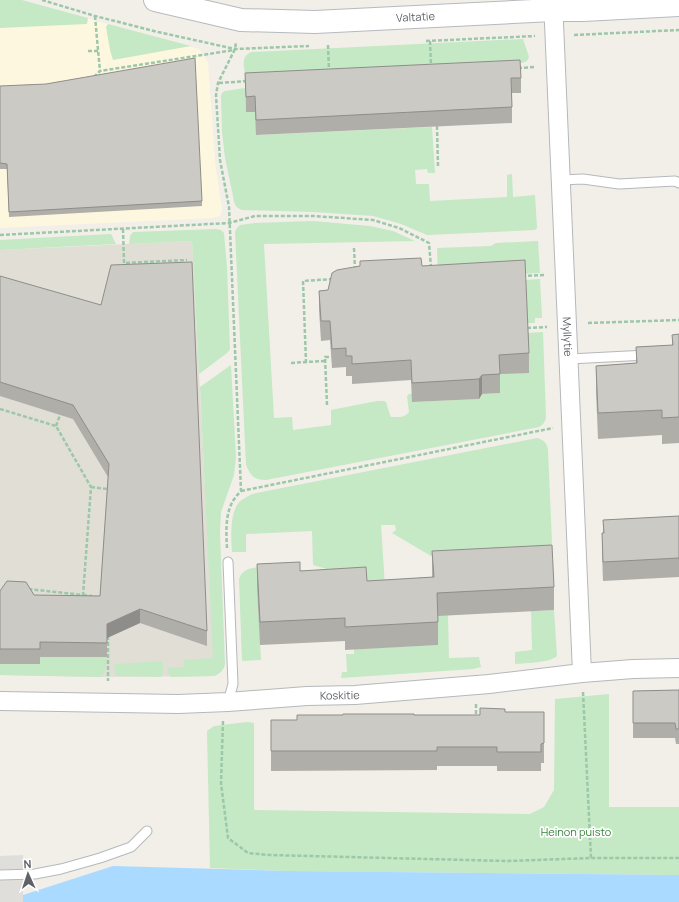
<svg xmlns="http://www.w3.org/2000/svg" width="679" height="902" font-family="Manrope,sans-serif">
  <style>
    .commercial { fill: #fef7e0 }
    .industrial { fill: #e0deda }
    .education { fill: #e1ded6 }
    .green { fill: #c5e8c5 }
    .water { fill: #aadaff }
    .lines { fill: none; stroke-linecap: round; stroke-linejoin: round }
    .lane-casing { stroke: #b5b8bc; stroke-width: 11 }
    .street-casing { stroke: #b5b8bc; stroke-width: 20 }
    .secondary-casing { stroke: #b6babf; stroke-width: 24 }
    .path { stroke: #9cc7a9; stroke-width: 2.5; stroke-dasharray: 4 2; stroke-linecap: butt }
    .lane { stroke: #fff; stroke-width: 9 }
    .street { stroke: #fff; stroke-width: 18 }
    .secondary { stroke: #fff; stroke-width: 22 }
    .wall { fill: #afaea9 }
    .shaded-wall { fill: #8f8d8a }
    .building { fill: #cccac5; stroke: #8f8d8a }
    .labels { text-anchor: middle; stroke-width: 3.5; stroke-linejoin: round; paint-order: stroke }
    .street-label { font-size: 11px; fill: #5f6368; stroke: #fff }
    .park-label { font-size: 11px; fill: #348238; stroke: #fff }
  </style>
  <rect width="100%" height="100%" fill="#f1efe8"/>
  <path class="commercial" d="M 0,0 L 22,0 L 157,38 L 199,49 L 208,62 L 215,162 L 222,209 L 220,216 L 212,218 L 0,228 Z"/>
  <path class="industrial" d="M 23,855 L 23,902 L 0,902 L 0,856 Z"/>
  <path class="education" d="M 192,241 L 215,676 L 100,677 L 0,675 L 0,250 Z"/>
  <g class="green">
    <path d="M 0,0 L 22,0 L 88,18 L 87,24 L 0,28 Z"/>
    <path d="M 108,24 L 191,46 L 113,60 L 110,50 L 106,27 Z"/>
    <path d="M 523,39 L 529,57 L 527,61 L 522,63 L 252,74 L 245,73 C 243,64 242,55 252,52 Z"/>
    <path d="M 245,88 L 246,112 L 255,112 L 257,135 L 432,127 L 435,173 L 428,173 L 427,169 L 415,170 L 416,184 L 429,184 L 430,201 L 507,197 L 507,175 L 512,174 L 513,197 L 535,195 L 537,228 L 535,230 L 427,235 L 401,224 L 373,216 L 313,212 L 242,210 C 237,208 235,206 234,201 L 225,158 L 222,132 L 221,95 L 223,92 L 225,91 Z"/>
    <path d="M 313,221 L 370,226 L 393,231 L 415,241 L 264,244 L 274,418 L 292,417 L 293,430 L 331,425 L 331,410 L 377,401 L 384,401 L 386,402 L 390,415 L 391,417 C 398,417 405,418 409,412 L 407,396 L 409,394 L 412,394 L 413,402 L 479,399 L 482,394 L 500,393 L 499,374 L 527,333 L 543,332 L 546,418 C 545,422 543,425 539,427 L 266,480 C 254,480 251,476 246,465 L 235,232 L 237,228 L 240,225 L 255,223 Z"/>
    <path d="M 216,229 L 221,230 L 224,233 L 227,267 L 230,349 L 227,353 L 199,374 L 192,241 L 129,244 L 130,236 L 133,232 Z"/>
    <path d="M 111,234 L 116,244 L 0,250 L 0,240 Z"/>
    <path d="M 538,241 L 540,273 L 438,277 L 437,248 L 491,246 L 496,243 Z"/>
    <path d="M 540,279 L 542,318 L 535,318 L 535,323 L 527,323 L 525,280 Z"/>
    <path d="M 231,365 L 236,458 L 234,475 L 221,512 L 220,533 L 225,664 C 224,670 220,673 215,676 L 171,677 L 168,672 L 167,668 L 184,667 L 184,660 L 213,658 L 200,387 Z"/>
    <path d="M 537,438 C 544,440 547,443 548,450 L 552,543 L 548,549 L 431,556 L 392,533 L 396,530 L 395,525 L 381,525 L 386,603 L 371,582 L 313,565 L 312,531 L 246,534 L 246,552 L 232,552 C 231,539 230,517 237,505 C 240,500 247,497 252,494 Z"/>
    <path d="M 260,567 L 257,587 L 261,660 L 242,661 L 239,579 C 242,569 251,568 260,567 Z"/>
    <path d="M 554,610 L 557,656 C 550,663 526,663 515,664 L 515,652 L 532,650 L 531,611 Z"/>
    <path d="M 448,615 L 449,658 L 479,657 L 481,667 L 473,669 L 341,678 L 342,672 L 347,672 L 346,654 L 354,654 L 354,649 L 438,645 L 437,616 Z"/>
    <path d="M 40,657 L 107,657 C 106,666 107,672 100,677 L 0,675 L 0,664 Z"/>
    <path d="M 163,661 L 163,673 L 161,677 L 117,676 L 115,674 L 114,664 Z"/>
    <path d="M 609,694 L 609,807 L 679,807 L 679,875 L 287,871 L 210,868 L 207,731 L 214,726 L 247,722 L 254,723 L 254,810 L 530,814 L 544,807 L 554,790 L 555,699 Z"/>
  </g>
  <path class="water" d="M 113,866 L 287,871 L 679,875 L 679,902 L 23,902 L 23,895 Z"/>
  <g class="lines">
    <defs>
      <g id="lane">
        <path d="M 561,180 L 583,179 L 619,184 L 675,181 L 679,183"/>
        <path d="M 569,359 L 647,355"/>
        <path d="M 228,562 L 233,684 L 228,702"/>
        <path d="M 0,875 L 35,874 L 61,869 L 100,858 L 131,847 L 147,831"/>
      </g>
      <g id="street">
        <path id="s1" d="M 553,0 L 582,673"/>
        <path id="s2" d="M 0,701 L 178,704 L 228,702 L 307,696 L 355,695 L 489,684 L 582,673 L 633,669 L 679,668"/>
      </g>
      <g id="secondary">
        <path id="s3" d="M 155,0 L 241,20 L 315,22 L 553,10 L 583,10 L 679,5"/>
      </g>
    </defs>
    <use href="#lane" class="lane-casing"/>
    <use href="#street" class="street-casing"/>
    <use href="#secondary" class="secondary-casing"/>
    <g class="path">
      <path d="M 42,0 L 95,16 L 158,32 L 235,49 L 309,46"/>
      <path d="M 95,16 L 97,39 L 100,71"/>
      <path d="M 574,35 L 679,30"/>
      <path d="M 426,41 L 535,36"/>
      <path d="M 430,41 L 431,66"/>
      <path d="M 328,45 L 329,71"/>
      <path d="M 88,51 L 98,51"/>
      <path d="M 518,68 L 535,67"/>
      <path d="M 94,77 L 100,71 L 234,50"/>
      <path d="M 219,83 L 248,81"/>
      <path d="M 437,126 L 438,166"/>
      <path d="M 123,229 L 124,263 L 187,260"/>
      <path d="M 0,235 L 229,223 L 255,216 L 313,216 L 373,220 L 399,228 L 429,243 L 431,267"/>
      <path d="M 354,248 L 355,269"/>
      <path d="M 522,276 L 545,275"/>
      <path d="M 588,323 L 679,320"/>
      <path d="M 527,328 L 547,327"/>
      <path d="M 325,361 L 306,362 L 303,281 L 333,279"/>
      <path d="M 291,363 L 306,362"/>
      <path d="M 327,405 L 325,357 L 331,357"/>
      <path d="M 0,409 L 56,426 L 91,487 L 83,595 L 28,589"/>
      <path d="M 56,426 L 60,415"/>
      <path d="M 91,487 L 108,489"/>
      <path d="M 241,491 L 553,428"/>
      <path d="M 227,548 C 226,532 225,511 235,498 C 237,495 239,493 241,491 L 229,207 L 220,160 L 216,95 L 218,83 L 235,49 L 236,42"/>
      <path d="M 83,595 L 92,596"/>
      <path d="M 108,636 L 108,681"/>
      <path d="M 583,692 L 591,858"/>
      <path d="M 476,704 L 476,717"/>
      <path d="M 223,721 L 221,783 L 228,838 L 248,853 L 269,855 L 507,861 L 591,858 L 679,858"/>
    </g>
    <use href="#lane" class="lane"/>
    <use href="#street" class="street"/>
    <use href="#secondary" class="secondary"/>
  </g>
  <g class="wall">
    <path d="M 245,73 L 521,78 L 521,93 L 512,93 L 512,123 L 256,135 L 255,112 L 246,112 Z"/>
    <path d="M 0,86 L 202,201 L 202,206 L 9,217 L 7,169 L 0,169 Z"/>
    <path d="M 422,266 L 529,353 L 529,373 L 500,374 L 500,393 L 482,394 L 479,399 L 412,402 L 411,380 L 352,384 L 352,376 L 346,376 L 346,367 L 332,368 L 330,340 L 321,341 L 319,310 L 319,291 L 328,290 Z"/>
    <path d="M 0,276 L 207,631 L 207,646 L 140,623 L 107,638 L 107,657 L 40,657 L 40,664 L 0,664 L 0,591 L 34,595 L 100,596 L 108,477 L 73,419 L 0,396 Z"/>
    <path d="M 679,334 L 679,443 L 662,444 L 662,435 L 598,439 L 596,391 L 596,366 L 636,363 L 636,347 L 672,345 L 672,335 Z"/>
    <path d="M 679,516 L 679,577 L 603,581 L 602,553 L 602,533 L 603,533 L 603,520 Z"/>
    <path d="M 432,551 L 554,587 L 554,610 L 438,616 L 438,645 L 345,650 L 345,641 L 260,645 L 257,587 L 257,564 L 367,581 L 432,577 Z"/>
    <path d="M 679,690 L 679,744 L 676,744 L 675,738 L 633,738 L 633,691 Z"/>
    <path d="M 505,712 L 544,712 L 544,763 L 541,763 L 541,771 L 497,771 L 497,766 L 437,766 L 437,770 L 271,771 L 271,720 L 297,720 L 414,715 L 480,715 Z"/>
  </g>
  <g class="shaded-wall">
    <path d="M 482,375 L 482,394 L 479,399 L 479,379 Z"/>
    <path d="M 140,609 L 140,623 L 107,638 L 107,657 L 107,624 Z"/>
  </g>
  <g class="building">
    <path d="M 195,58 L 202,201 L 9,212 L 7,164 L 0,163 L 0,86 L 46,84 Z"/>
    <path d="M 520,60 L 521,78 L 511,78 L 512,107 L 256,120 L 255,96 L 246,97 L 245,73 Z"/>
    <path d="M 421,258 L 422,266 L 525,260 L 529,353 L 499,355 L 500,374 L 482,375 L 479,379 L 412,383 L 411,360 L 352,364 L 352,356 L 346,356 L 346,348 L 332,349 L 330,321 L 321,321 L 319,291 L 328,290 L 332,273 L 337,270 L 360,266 L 360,261 Z"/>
    <path d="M 192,262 L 207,631 L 140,609 L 107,624 L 107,643 L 40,642 L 40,649 L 0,649 L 0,591 L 7,581 L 26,582 L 34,595 L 100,596 L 109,464 L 73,405 L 0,382 L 0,276 L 101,305 L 111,265 Z"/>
    <path d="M 679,334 L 679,417 L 662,418 L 662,410 L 598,413 L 596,366 L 637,363 L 636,347 L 673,345 L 672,335 Z"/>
    <path d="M 679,516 L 679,558 L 603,562 L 602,533 L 604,533 L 603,520 Z"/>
    <path d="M 552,545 L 554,587 L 437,593 L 438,622 L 345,627 L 345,618 L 260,622 L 257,564 L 300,562 L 300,571 L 366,567 L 367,581 L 434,577 L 432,551 Z"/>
    <path d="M 679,690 L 679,729 L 676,729 L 675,723 L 633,723 L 633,691 Z"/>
    <path d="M 480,708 L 505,709 L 505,712 L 544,712 L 544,743 L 541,744 L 541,752 L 497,752 L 497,747 L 437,747 L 437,751 L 271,751 L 271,720 L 297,720 L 297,715 L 343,715 L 343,714 L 414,714 L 414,715 L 480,715 Z"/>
  </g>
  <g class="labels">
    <g class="street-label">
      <text dy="4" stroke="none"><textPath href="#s3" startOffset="263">Valtatie</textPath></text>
      <text dy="4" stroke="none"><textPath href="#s1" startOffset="337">Myllytie</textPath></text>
      <text dy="4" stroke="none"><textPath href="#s2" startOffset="340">Koskitie</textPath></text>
    </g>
    <g class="park-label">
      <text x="576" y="836">Heinon puisto</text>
    </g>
  </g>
  <g transform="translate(28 874) rotate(357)" stroke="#ffffff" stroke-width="3" paint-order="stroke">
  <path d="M0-3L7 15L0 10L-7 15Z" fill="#5f6368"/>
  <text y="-6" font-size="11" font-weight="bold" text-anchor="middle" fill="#5f6368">N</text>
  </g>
</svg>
